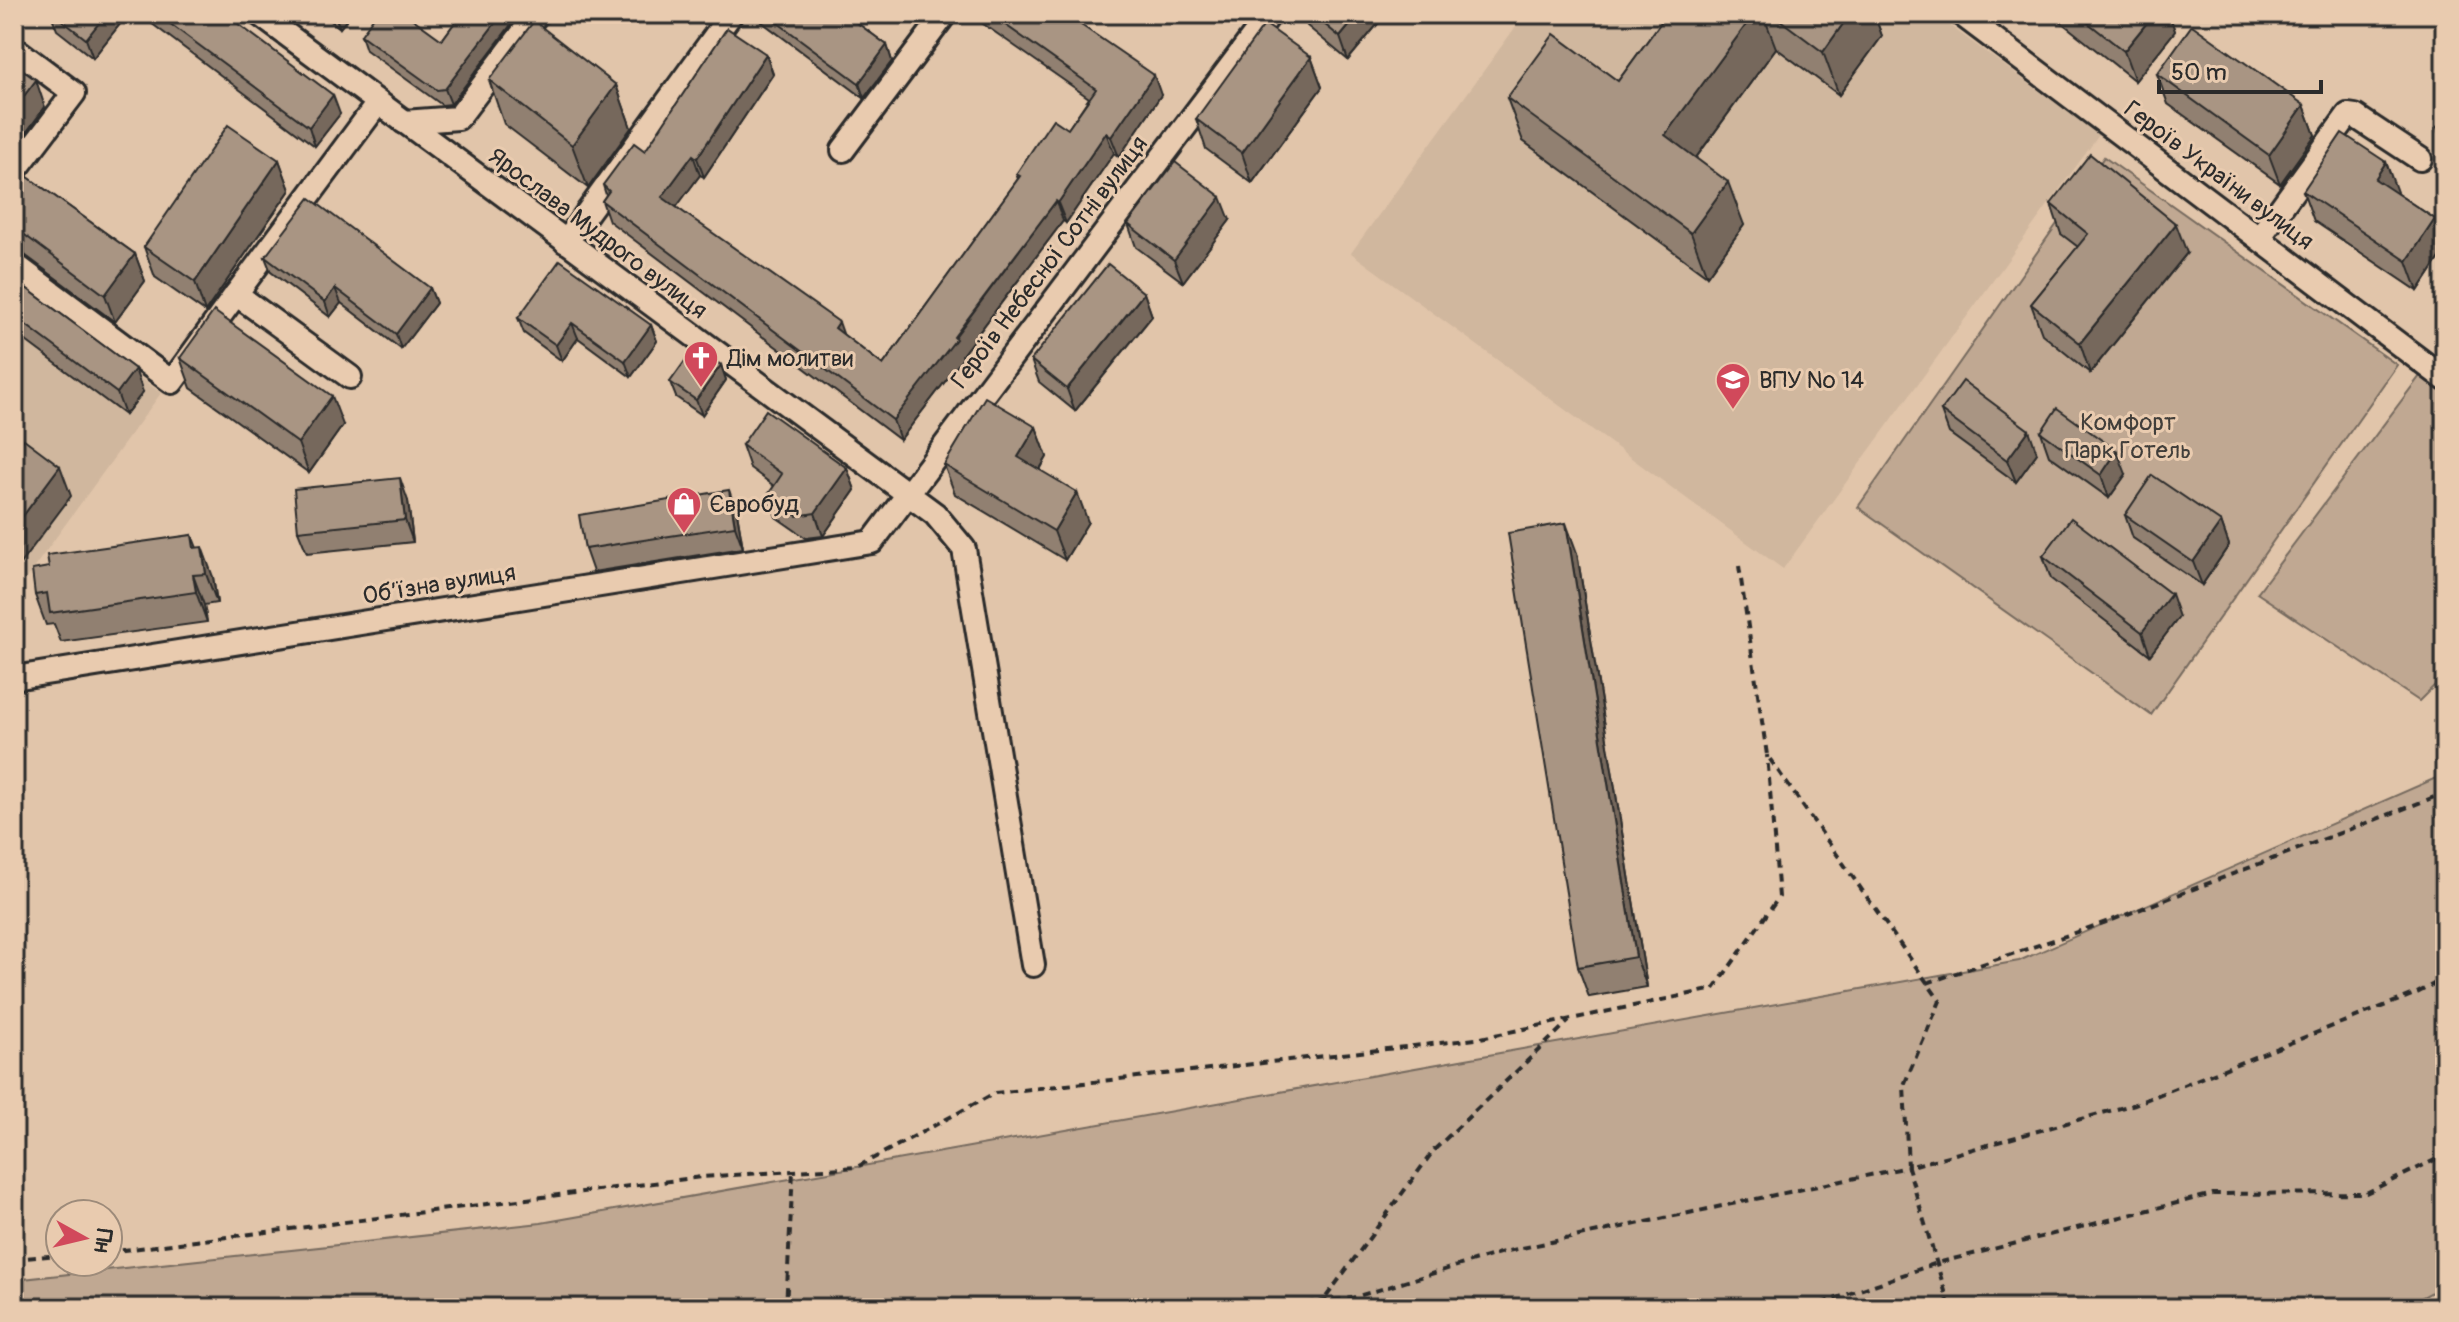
<svg xmlns="http://www.w3.org/2000/svg" width="2459" height="1322" font-family="Pangolin,sans-serif">
  <style>
    .built { fill: #d0b79e }
    .green { fill: #c0a892; stroke: #766a5e; stroke-width: 2 }
    .lines { fill: none; stroke-linecap: round; stroke-linejoin: round }
    .minor-casing { stroke: #2b2b2b; stroke-width: 28 }
    .path { stroke: #2b2b2b; stroke-width: 4; stroke-dasharray: 8 6; stroke-linecap: butt }
    .minor { stroke: #e9cbaf; stroke-width: 22 }
    .wall { fill: #918071; stroke: #2b2b2b; stroke-width: 2 }
    .shaded-wall { fill: #76685c; stroke: #2b2b2b; stroke-width: 2 }
    .building { fill: #a99583; stroke: #2b2b2b; stroke-width: 2 }
    .labels { text-anchor: middle; stroke-width: 6; stroke-linejoin: round; paint-order: stroke }
    .street-label { font-size: 24px; fill: #2b2b2b; stroke: #e9cbaf }
    .poi-label { font-size: 24px; fill: #2b2b2b; stroke: #e9cbaf; text-anchor: start }
    .park-label { font-size: 24px; fill: #413e3a; stroke: #e9cbaf }
  </style>
  <rect width="100%" height="100%" fill="#e1c5aa"/>
  <filter id="ink" filterUnits="userSpaceOnUse"><feTurbulence type="fractalNoise" baseFrequency=".0125" numOctaves="2"/><feDisplacementMap in="SourceGraphic" scale="16" xChannelSelector="R" yChannelSelector="G"/><feConvolveMatrix kernelMatrix="1 2 1 2 8 2 1 2 1" color-interpolation-filters="sRGB"/></filter>
  <g filter="url(#ink)">
    <g class="built">
      <path d="M 1525,14 L 1934,14 L 2099,135 L 1783,569 L 1351,253 Z"/>
      <path d="M 14,286 L 161,393 L 14,595 Z"/>
    </g>
    <g class="green">
      <path d="M 2104,157 L 2397,365 L 2151,715 L 1858,507 Z"/>
      <path d="M 2426,368 L 2445,383 L 2445,675 L 2419,701 L 2257,593 Z"/>
      <path d="M 2445,774 L 2445,1285 L 2403,1308 L 14,1308 L 14,1280 L 541,1223 L 2019,961 Z"/>
    </g>
    <g class="lines">
      <defs>
        <g id="minor">
          <path d="M 259,14 L 935,514 L 964,549 L 1033,965"/>
          <path d="M 1961,14 L 2445,379"/>
          <path d="M 14,48 L 74,93 L 14,172"/>
          <path d="M 404,122 L 458,118 L 537,14"/>
          <path d="M 843,150 L 945,14"/>
          <path d="M 2259,238 L 2348,115 L 2355,116 L 2420,159"/>
          <path d="M 566,242 L 731,14"/>
          <path d="M 14,264 L 172,382 L 236,294"/>
          <path d="M 350,377 L 236,294 L 378,103"/>
          <path d="M 14,678 L 872,542 L 1270,14"/>
        </g>
      </defs>
      <use href="#minor" class="minor-casing"/>
      <g class="path">
        <path d="M 1739,566 L 1767,755 L 1940,1001 L 1904,1085 L 1908,1167 L 2135,1104 L 2417,993 L 2445,978"/>
        <path d="M 1927,983 L 2112,920 L 2445,793"/>
        <path d="M 108,1252 L 701,1177 L 857,1167 L 995,1093 L 1476,1039 L 1714,989 L 1779,897 L 1767,755"/>
        <path d="M 14,1259 L 60,1255"/>
        <path d="M 786,1308 L 793,1171"/>
        <path d="M 1264,1308 L 1352,1298 L 1503,1252 L 1908,1167 L 1950,1308"/>
        <path d="M 1318,1308 L 1434,1150 L 1569,1021"/>
        <path d="M 1808,1308 L 1937,1263 L 2213,1194 L 2366,1193 L 2445,1155"/>
      </g>
      <use href="#minor" class="minor"/>
    </g>
    <g class="wall">
      <path d="M 51,14 L 128,14 L 93,58 L 57,30 Z"/>
      <path d="M 139,14 L 225,14 L 340,114 L 315,146 Z"/>
      <path d="M 322,14 L 351,14 L 340,28 Z"/>
      <path d="M 461,14 L 519,14 L 451,104 L 442,105 L 366,50 L 361,35 L 442,40 Z"/>
      <path d="M 756,14 L 845,14 L 887,45 L 892,61 L 864,98 L 758,19 Z"/>
      <path d="M 969,14 L 1065,14 L 1161,95 L 1119,157 L 1114,153 L 1066,223 L 1063,221 L 962,355 L 963,358 L 900,440 L 609,221 L 602,201 L 606,195 L 603,185 L 766,54 L 773,74 L 704,177 L 700,175 L 676,207 L 883,365 L 1018,179 L 1016,174 L 1068,129 L 1089,98 Z"/>
      <path d="M 1303,14 L 1386,14 L 1348,60 L 1307,26 Z"/>
      <path d="M 1667,14 L 1874,14 L 1882,36 L 1839,95 L 1776,48 L 1696,158 L 1744,225 L 1707,276 L 1523,141 L 1507,98 L 1618,81 Z"/>
      <path d="M 2051,14 L 2169,14 L 2175,31 L 2135,81 Z"/>
      <path d="M 1311,57 L 1322,87 L 1252,183 L 1206,149 L 1196,119 Z"/>
      <path d="M 2157,74 L 2304,105 L 2315,135 L 2280,184 L 2168,104 Z"/>
      <path d="M 489,80 L 616,85 L 631,128 L 588,188 L 504,124 Z"/>
      <path d="M 2445,117 L 2445,151 L 2437,128 Z"/>
      <path d="M 279,160 L 290,190 L 205,312 L 155,277 L 144,247 Z"/>
      <path d="M 2386,162 L 2396,193 L 2435,219 L 2445,247 L 2445,250 L 2418,291 L 2314,221 L 2303,191 Z"/>
      <path d="M 14,167 L 135,254 L 145,281 L 115,322 L 22,253 L 14,251 Z"/>
      <path d="M 2051,204 L 2187,253 L 2090,373 L 2042,334 L 2031,304 L 2078,247 L 2061,234 Z"/>
      <path d="M 1230,220 L 1183,282 L 1136,247 L 1128,224 Z"/>
      <path d="M 265,257 L 430,288 L 436,303 L 401,349 L 341,303 L 330,317 L 271,272 Z"/>
      <path d="M 14,279 L 143,392 L 125,415 L 14,332 Z"/>
      <path d="M 1144,293 L 1152,316 L 1075,411 L 1039,382 L 1031,360 Z"/>
      <path d="M 518,318 L 651,325 L 657,341 L 631,377 L 578,338 L 562,361 L 524,333 Z"/>
      <path d="M 180,358 L 343,425 L 309,473 L 191,388 Z"/>
      <path d="M 721,365 L 726,380 L 702,415 L 676,397 L 670,382 Z"/>
      <path d="M 1941,411 L 2037,453 L 2016,482 L 1949,433 Z"/>
      <path d="M 1036,427 L 1047,457 L 1040,470 L 1088,522 L 1065,560 L 955,494 L 944,465 Z"/>
      <path d="M 2041,432 L 2126,474 L 2109,498 L 2049,455 Z"/>
      <path d="M 742,445 L 847,468 L 855,490 L 823,536 L 806,538 L 776,517 L 768,495 L 774,486 L 750,468 Z"/>
      <path d="M 408,501 L 413,542 L 307,553 L 298,531 Z"/>
      <path d="M 737,513 L 743,548 L 593,572 L 585,549 Z"/>
      <path d="M 2125,515 L 2221,522 L 2229,545 L 2202,585 L 2133,538 Z"/>
      <path d="M 192,535 L 197,548 L 213,577 L 217,603 L 204,605 L 207,622 L 61,642 L 54,624 L 46,625 L 35,595 L 49,567 Z"/>
      <path d="M 1577,553 L 1647,987 L 1589,997 L 1578,967 Z"/>
      <path d="M 2043,556 L 2179,617 L 2150,655 L 2051,579 Z"/>
    </g>
    <g class="shaded-wall">
      <path d="M 106,14 L 128,14 L 93,58 L 86,39 Z"/>
      <path d="M 334,14 L 351,14 L 340,28 Z"/>
      <path d="M 502,14 L 519,14 L 451,104 L 445,89 Z"/>
      <path d="M 1359,14 L 1386,14 L 1348,60 L 1340,37 Z"/>
      <path d="M 1754,14 L 1763,14 L 1776,48 L 1681,178 L 1665,135 Z"/>
      <path d="M 1850,14 L 1874,14 L 1882,36 L 1839,95 L 1823,52 Z"/>
      <path d="M 2154,14 L 2169,14 L 2175,31 L 2135,81 L 2124,51 Z"/>
      <path d="M 887,45 L 892,61 L 864,98 L 859,83 Z"/>
      <path d="M 766,54 L 773,74 L 704,177 L 697,158 Z"/>
      <path d="M 1311,57 L 1322,87 L 1252,183 L 1242,153 Z"/>
      <path d="M 1154,75 L 1161,95 L 1119,157 L 1111,137 Z"/>
      <path d="M 36,80 L 45,107 L 14,149 L 14,109 Z"/>
      <path d="M 616,85 L 631,128 L 588,188 L 572,145 Z"/>
      <path d="M 333,95 L 340,114 L 315,146 L 309,127 Z"/>
      <path d="M 2304,105 L 2315,135 L 2280,184 L 2269,155 Z"/>
      <path d="M 1106,133 L 1114,153 L 1066,223 L 1058,203 Z"/>
      <path d="M 693,155 L 700,175 L 669,217 L 662,197 Z"/>
      <path d="M 279,160 L 290,190 L 205,312 L 195,282 Z"/>
      <path d="M 2386,162 L 2397,192 L 2386,208 L 2375,179 Z"/>
      <path d="M 1728,182 L 1744,225 L 1707,276 L 1691,233 Z"/>
      <path d="M 1221,197 L 1230,220 L 1183,282 L 1174,260 Z"/>
      <path d="M 1056,201 L 1063,221 L 962,355 L 963,358 L 900,440 L 893,420 Z"/>
      <path d="M 2435,219 L 2445,250 L 2418,291 L 2407,261 Z"/>
      <path d="M 2176,224 L 2187,253 L 2090,373 L 2080,343 Z"/>
      <path d="M 135,254 L 145,281 L 115,322 L 105,295 Z"/>
      <path d="M 335,288 L 341,303 L 330,317 L 325,302 Z"/>
      <path d="M 430,288 L 436,303 L 401,349 L 396,334 Z"/>
      <path d="M 1144,293 L 1152,316 L 1075,411 L 1067,389 Z"/>
      <path d="M 839,322 L 846,342 L 835,328 Z"/>
      <path d="M 572,323 L 578,338 L 562,361 L 556,345 Z"/>
      <path d="M 651,325 L 657,341 L 631,377 L 625,361 Z"/>
      <path d="M 721,365 L 726,380 L 702,415 L 696,400 Z"/>
      <path d="M 135,369 L 143,392 L 125,415 L 117,393 Z"/>
      <path d="M 332,396 L 343,425 L 309,473 L 298,443 Z"/>
      <path d="M 1036,427 L 1047,457 L 1029,487 L 1018,457 Z"/>
      <path d="M 2029,430 L 2037,453 L 2016,482 L 2007,460 Z"/>
      <path d="M 2117,451 L 2126,474 L 2109,498 L 2101,475 Z"/>
      <path d="M 60,466 L 71,496 L 14,572 L 14,528 Z"/>
      <path d="M 847,468 L 855,490 L 823,536 L 815,513 Z"/>
      <path d="M 400,478 L 408,501 L 413,542 L 405,520 Z"/>
      <path d="M 729,490 L 737,513 L 743,548 L 735,526 Z"/>
      <path d="M 1077,492 L 1088,522 L 1065,560 L 1054,531 Z"/>
      <path d="M 2221,522 L 2229,545 L 2202,585 L 2193,562 Z"/>
      <path d="M 1566,523 L 1577,553 L 1647,987 L 1636,957 Z"/>
      <path d="M 202,547 L 213,577 L 217,603 L 206,574 Z"/>
      <path d="M 193,575 L 204,605 L 207,622 L 196,592 Z"/>
      <path d="M 2171,594 L 2179,617 L 2150,655 L 2142,632 Z"/>
    </g>
    <g class="building">
      <path d="M 54,14 L 106,14 L 86,39 Z"/>
      <path d="M 157,14 L 225,14 L 333,95 L 309,127 Z"/>
      <path d="M 376,14 L 406,14 L 442,40 L 461,14 L 502,14 L 445,89 L 437,90 L 361,35 Z"/>
      <path d="M 766,14 L 845,14 L 887,45 L 859,83 Z"/>
      <path d="M 990,14 L 1065,14 L 1154,75 L 1111,137 L 1106,133 L 1058,203 L 1056,201 L 954,337 L 956,339 L 893,420 L 602,201 L 609,191 L 603,185 L 634,143 L 645,151 L 727,28 L 766,54 L 697,158 L 693,155 L 662,197 L 839,322 L 835,328 L 883,365 L 1020,176 L 1016,174 L 1053,119 L 1068,129 L 1096,89 Z"/>
      <path d="M 1312,14 L 1359,14 L 1340,37 Z"/>
      <path d="M 1667,14 L 1754,14 L 1665,135 L 1728,182 L 1691,233 L 1507,98 L 1554,34 L 1618,81 Z"/>
      <path d="M 1772,14 L 1850,14 L 1823,52 Z"/>
      <path d="M 2077,14 L 2154,14 L 2124,51 Z"/>
      <path d="M 534,21 L 616,85 L 572,145 L 489,80 Z"/>
      <path d="M 1265,24 L 1311,57 L 1242,153 L 1196,119 Z"/>
      <path d="M 2192,25 L 2304,105 L 2269,155 L 2157,74 Z"/>
      <path d="M 14,64 L 36,80 L 14,109 Z"/>
      <path d="M 2445,117 L 2445,134 L 2437,128 Z"/>
      <path d="M 228,125 L 279,160 L 195,282 L 144,247 Z"/>
      <path d="M 2342,133 L 2386,162 L 2375,179 L 2435,219 L 2407,261 L 2303,191 Z"/>
      <path d="M 2090,154 L 2176,224 L 2080,343 L 2031,304 L 2088,234 L 2051,204 Z"/>
      <path d="M 1175,162 L 1221,197 L 1174,260 L 1128,224 Z"/>
      <path d="M 14,167 L 135,254 L 105,295 L 14,227 Z"/>
      <path d="M 310,198 L 430,288 L 396,334 L 335,288 L 325,302 L 265,257 Z"/>
      <path d="M 560,260 L 651,325 L 625,361 L 572,323 L 556,345 L 518,318 Z"/>
      <path d="M 1108,264 L 1144,293 L 1067,389 L 1031,360 Z"/>
      <path d="M 14,279 L 135,369 L 117,393 L 14,316 Z"/>
      <path d="M 214,311 L 332,396 L 298,443 L 180,358 Z"/>
      <path d="M 695,347 L 721,365 L 696,400 L 670,382 Z"/>
      <path d="M 1963,381 L 2029,430 L 2007,460 L 1941,411 Z"/>
      <path d="M 985,397 L 1036,427 L 1018,457 L 1077,492 L 1054,531 L 944,465 Z"/>
      <path d="M 2057,408 L 2117,451 L 2101,475 L 2041,432 Z"/>
      <path d="M 766,410 L 847,468 L 815,513 L 797,516 L 768,495 L 782,474 L 742,445 Z"/>
      <path d="M 24,439 L 60,466 L 14,528 L 14,452 Z"/>
      <path d="M 2152,475 L 2221,522 L 2193,562 L 2125,515 Z"/>
      <path d="M 400,478 L 405,520 L 298,531 L 294,489 Z"/>
      <path d="M 729,490 L 735,526 L 585,549 L 579,515 Z"/>
      <path d="M 2071,518 L 2171,594 L 2142,632 L 2043,556 Z"/>
      <path d="M 1566,523 L 1636,957 L 1578,967 L 1508,533 Z"/>
      <path d="M 192,535 L 194,548 L 202,547 L 206,574 L 193,575 L 196,592 L 50,613 L 47,593 L 35,595 L 32,570 L 49,567 L 47,555 Z"/>
    </g>
  </g>
  <defs>
    <symbol id="church-pin" viewBox="-11 -11 22 30"><path d="M0 17L-7.5 6A9.5 9.5 0 1 1 7.5 6Z" fill="#d1495b" stroke="#e9cbaf"/><path d="M-1.2-6h2.4v3.5h3.3v2.4h-3.3V6h-2.4V-.1h-3.3v-2.4h3.3Z" fill="#fff"/></symbol>
    <symbol id="university-pin" viewBox="-11 -11 22 30"><path d="M0 17L-7.5 6A9.5 9.5 0 1 1 7.5 6Z" fill="#d1495b" stroke="#e9cbaf"/><path d="M0-5L7-2L0 1L-7-2ZM-4 1L0 2.5L4 1V4Q0 6-4 4Z" fill="#fff"/></symbol>
    <symbol id="shop-pin" viewBox="-11 -11 22 30"><path d="M0 17L-7.5 6A9.5 9.5 0 1 1 7.5 6Z" fill="#d1495b" stroke="#e9cbaf"/><path d="M-5-2.5h2.3a2.7 3.5 0 0 1 5.4 0H5L5.5 6h-11ZM-1.5-2.5h3a1.5 2.3 0 0 0-3 0Z" fill="#fff"/></symbol>
  </defs>
  <g fill-rule="evenodd">
    <use href="#church-pin" x="681" y="338" width="40" height="54"/>
    <use href="#university-pin" x="1713" y="360" width="40" height="54"/>
    <use href="#shop-pin" x="664" y="484" width="40" height="54"/>
  </g>
  <g class="labels">
    <g class="street-label">
      <text transform="translate(2219 175) rotate(37)" y="8">Героїв України вулиця</text>
      <text transform="translate(598 233) rotate(37)" y="8">Ярослава Мудрого вулиця</text>
      <text transform="translate(1049 262) rotate(-53)" y="8">Героїв Небесної Сотні вулиця</text>
      <text transform="translate(439 584) rotate(-9)" y="8">Об’їзна вулиця</text>
    </g>
    <g class="poi-label">
      <text x="727" y="366">Дім молитви</text>
      <text x="1759" y="388">ВПУ № 14</text>
      <text x="710" y="512">Євробуд</text>
    </g>
    <g class="park-label">
      <text x="2128" y="430">Комфорт<tspan x="2128" dy="28">Парк Готель</tspan></text>
    </g>
  </g>
  <rect width="2459" height="1322" fill="none" stroke="#e9cbaf" stroke-width="48"/>
  <rect x="24" y="24" width="2411" height="1274" fill="none" stroke="#2b2b2b" stroke-width="3" filter="url(#ink)"/>
  <g transform="translate(84 1238) rotate(98)"><circle r="38" fill="#e9cbaf" stroke="#9d8b7a" stroke-width="2"/>
  <path d="M0-6L14 30L0 20L-14 30Z" fill="#d1495b"/>
  <text y="-12" font-size="22" font-weight="bold" text-anchor="middle" fill="#2b2b2b">Пн</text>
  </g>
  <path d="M2159 80v12h162v-12" fill="none" stroke="#2b2b2b" stroke-width="4"/>
  <text x="2171" y="80" font-size="24" fill="#2b2b2b" stroke="#e9cbaf" stroke-width="6" paint-order="stroke">50 m</text>
</svg>
